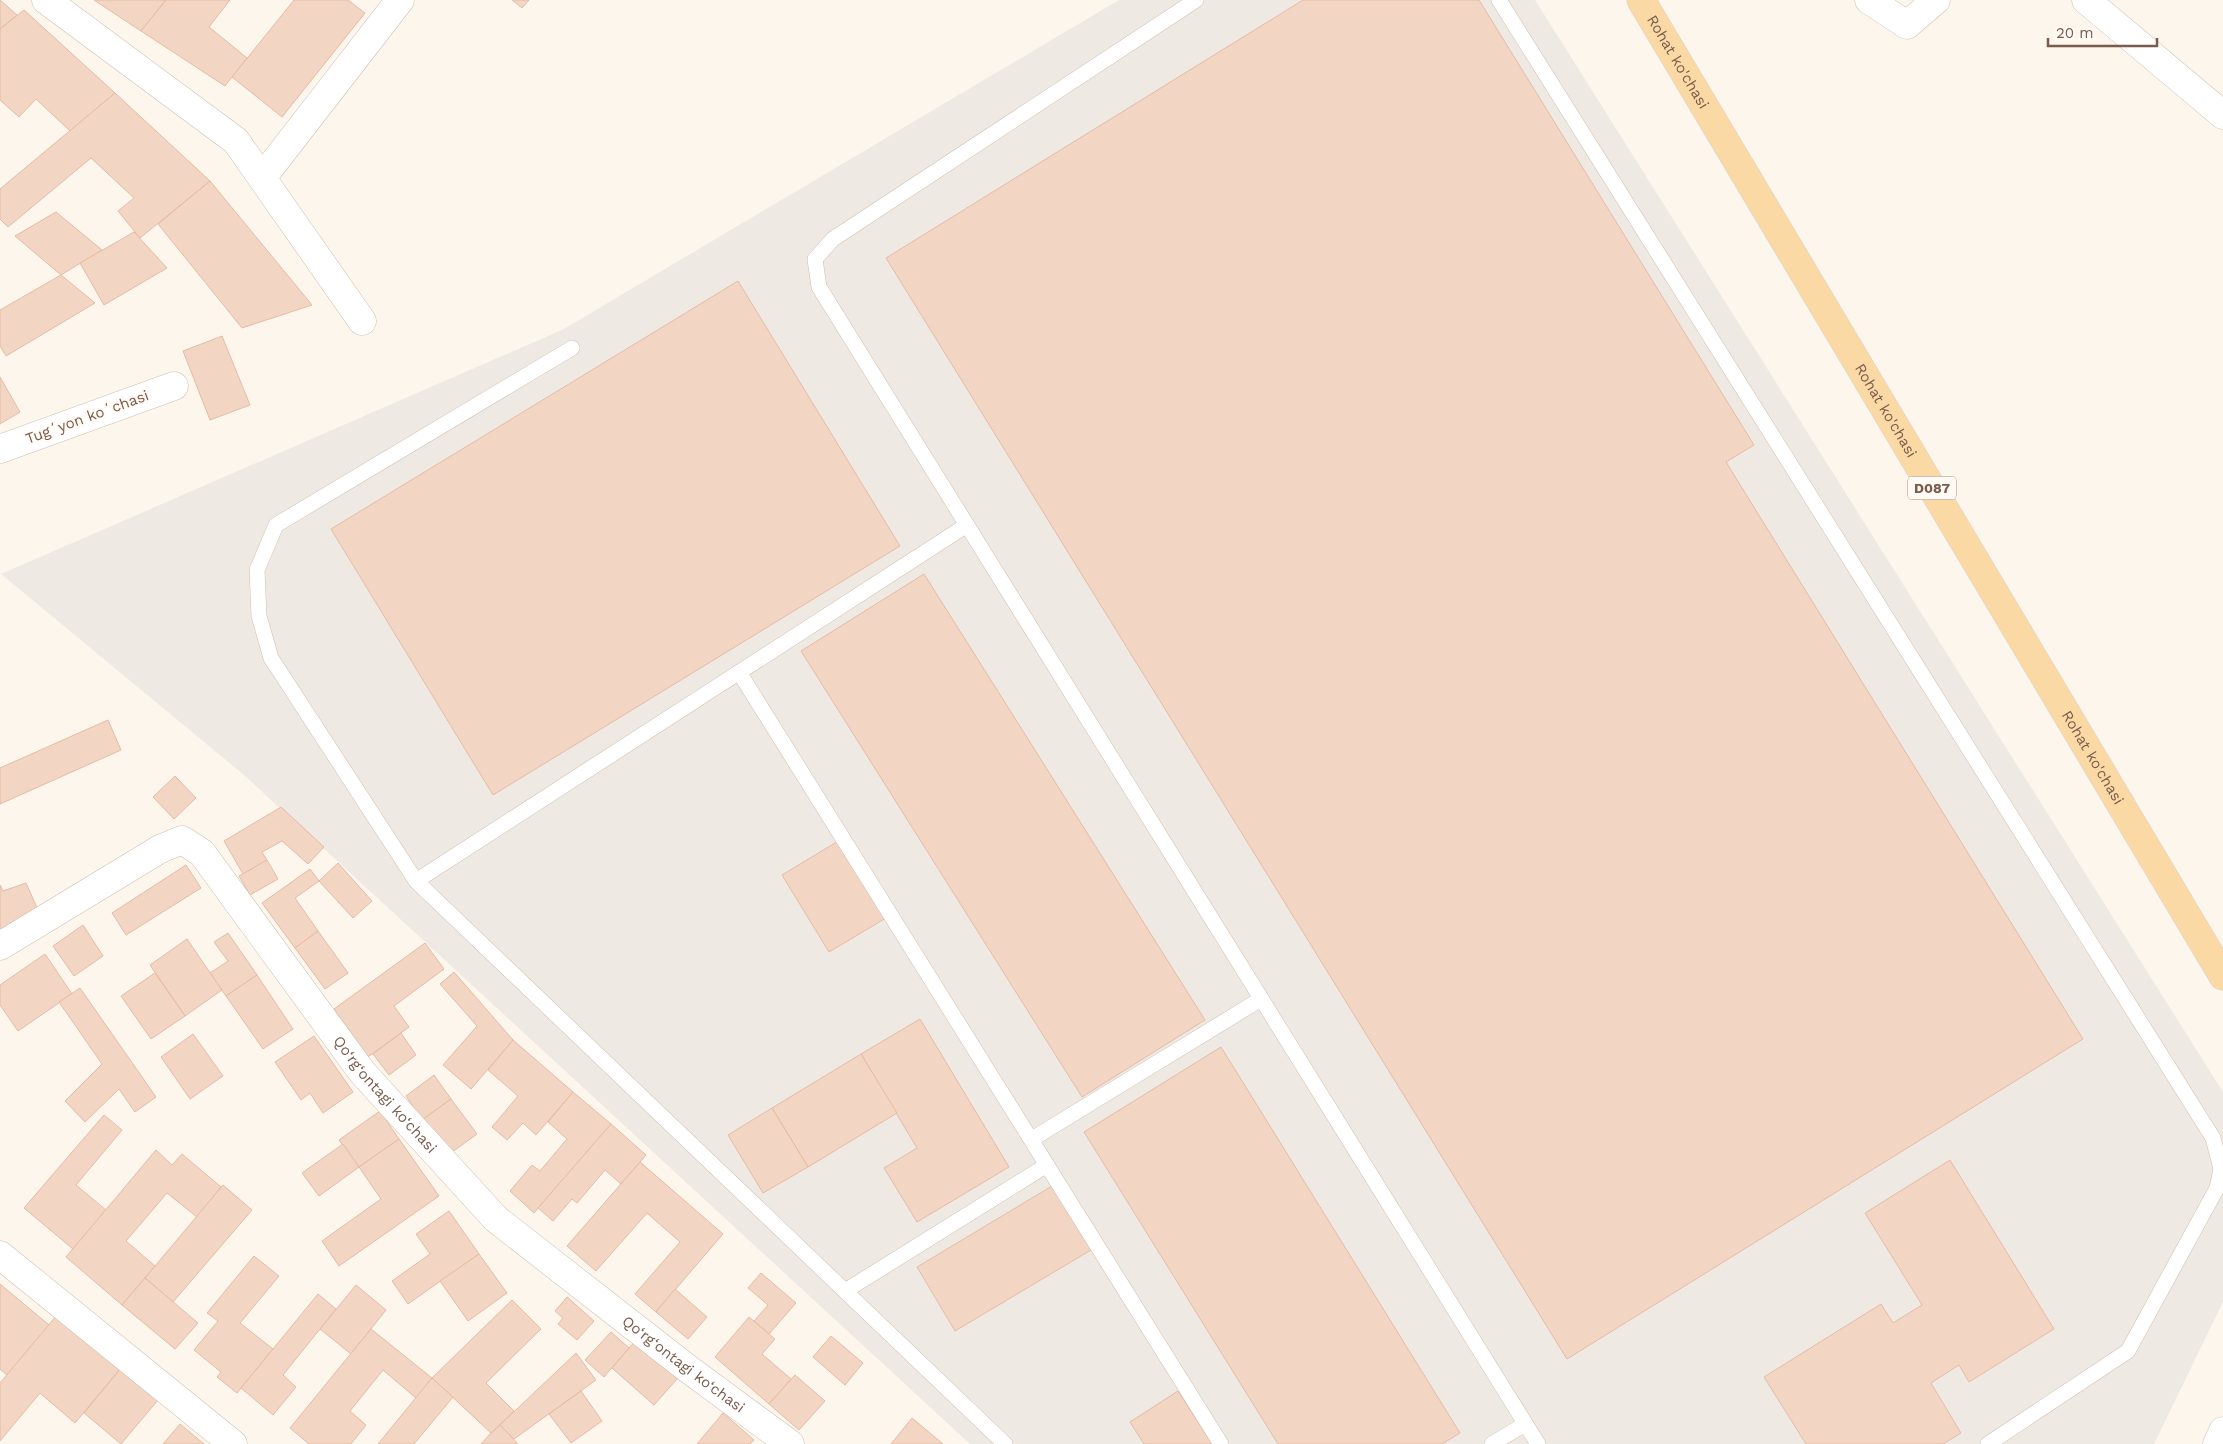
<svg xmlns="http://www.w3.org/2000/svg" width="2223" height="1444" font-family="'Work Sans',sans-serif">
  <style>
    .industrial { fill: #efe9e4 }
    .building { fill: #f3d5c3; stroke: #e6bba3 }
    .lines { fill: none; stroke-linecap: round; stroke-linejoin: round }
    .service-casing { stroke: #d1beb0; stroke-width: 16 }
    .minor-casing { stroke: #d1beb0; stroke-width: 29 }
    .secondary-casing { stroke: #d6c0b0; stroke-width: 29 }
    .primary-casing { stroke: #dad1cd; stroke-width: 29 }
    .service { stroke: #fff; stroke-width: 15 }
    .minor { stroke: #fff; stroke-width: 28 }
    .secondary { stroke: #fff; stroke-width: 28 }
    .primary { stroke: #fbd9a5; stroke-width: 28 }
    .labels { text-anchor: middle; stroke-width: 4; stroke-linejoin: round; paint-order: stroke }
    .shield { fill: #fffaf3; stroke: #a28b7f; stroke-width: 1 }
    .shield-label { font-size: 14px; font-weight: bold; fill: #7a5c4d }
    .street-label { font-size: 15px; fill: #7a5c4d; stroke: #fffaf3 }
  </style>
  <rect width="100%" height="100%" fill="#fdf6ec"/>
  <path class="industrial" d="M 1119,0 L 1535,0 L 2223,1092 L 2223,1302 L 2154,1444 L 970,1444 L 244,775 L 1,574 L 562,330 Z"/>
  <g class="building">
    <path d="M 0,0 L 17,15 L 0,29 Z"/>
    <path d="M 94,0 L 163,0 L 165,1 L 141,31 Z"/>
    <path d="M 166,0 L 230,0 L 209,27 L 247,58 L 225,86 L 141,31 Z"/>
    <path d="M 294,0 L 348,0 L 365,13 L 282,117 L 232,77 Z"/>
    <path d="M 512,0 L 529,0 L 522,8 Z"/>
    <path d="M 1303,0 L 1479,0 L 1754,445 L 1726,462 L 2083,1039 L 1567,1359 L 886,258 Z"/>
    <path d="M 24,10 L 115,93 L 70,131 L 36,99 L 19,117 L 0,100 L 0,29 Z"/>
    <path d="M 115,93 L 210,181 L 140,238 L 118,211 L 134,198 L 91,158 L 8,227 L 0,219 L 0,189 Z"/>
    <path d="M 210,181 L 312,305 L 242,328 L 158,224 Z"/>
    <path d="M 56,212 L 102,250 L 61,275 L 15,236 Z"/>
    <path d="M 134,232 L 167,268 L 104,305 L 80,263 Z"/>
    <path d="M 61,275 L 95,303 L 6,356 L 0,346 L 0,310 Z"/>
    <path d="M 738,281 L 900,546 L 493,795 L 331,529 Z"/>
    <path d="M 222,336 L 250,405 L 210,420 L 183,351 Z"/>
    <path d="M 0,377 L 20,412 L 0,424 Z"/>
    <path d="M 924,574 L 1205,1020 L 1082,1097 L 801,651 Z"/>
    <path d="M 108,720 L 121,750 L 0,804 L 0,768 Z"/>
    <path d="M 175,776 L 196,798 L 174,819 L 153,797 Z"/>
    <path d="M 281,807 L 324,847 L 308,864 L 282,841 L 262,852 L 267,860 L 243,874 L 224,841 Z"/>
    <path d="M 840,840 L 886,918 L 829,952 L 782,875 Z"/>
    <path d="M 267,860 L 278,879 L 250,895 L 239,876 Z"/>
    <path d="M 338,863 L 372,901 L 353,918 L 319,881 Z"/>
    <path d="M 186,865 L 201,888 L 126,935 L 112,913 Z"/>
    <path d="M 310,869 L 319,881 L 295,898 L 318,931 L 295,948 L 262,903 Z"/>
    <path d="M 26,883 L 42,919 L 0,940 L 0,885 L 3,891 Z"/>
    <path d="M 83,925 L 103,956 L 74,976 L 53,946 Z"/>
    <path d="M 318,931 L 348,973 L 325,989 L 295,948 Z"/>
    <path d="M 228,933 L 257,975 L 226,996 L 210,973 L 228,961 L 214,942 Z"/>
    <path d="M 187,939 L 222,990 L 185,1016 L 150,965 Z"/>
    <path d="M 425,943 L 444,969 L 394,1006 L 409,1027 L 368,1057 L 334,1009 Z"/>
    <path d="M 45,954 L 72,994 L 18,1031 L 0,1005 L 0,985 Z"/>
    <path d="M 454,972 L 513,1040 L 471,1089 L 443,1065 L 477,1026 L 440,984 Z"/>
    <path d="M 155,973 L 185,1016 L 151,1039 L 121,996 Z"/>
    <path d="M 257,975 L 293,1029 L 263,1049 L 226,996 Z"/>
    <path d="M 80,988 L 156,1097 L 135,1112 L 119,1089 L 85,1122 L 65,1101 L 102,1064 L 59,1002 Z"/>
    <path d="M 920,1019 L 1009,1167 L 917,1222 L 884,1168 L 917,1148 L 861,1054 Z"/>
    <path d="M 401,1033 L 416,1055 L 389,1075 L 373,1054 Z"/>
    <path d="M 193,1034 L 223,1076 L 190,1099 L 161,1057 Z"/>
    <path d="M 314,1036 L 353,1092 L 323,1113 L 310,1093 L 301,1100 L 275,1062 Z"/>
    <path d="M 513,1040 L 573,1092 L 536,1135 L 523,1123 L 507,1140 L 492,1127 L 518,1096 L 488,1070 Z"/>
    <path d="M 1221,1047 L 1460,1433 L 1442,1444 L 1278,1444 L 1084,1132 Z"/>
    <path d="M 861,1054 L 897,1113 L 808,1167 L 772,1108 Z"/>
    <path d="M 434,1075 L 451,1099 L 422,1120 L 406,1096 Z"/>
    <path d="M 573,1092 L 611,1124 L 534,1213 L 510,1191 L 532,1165 L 540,1171 L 567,1139 L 548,1122 Z"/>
    <path d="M 451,1099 L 477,1134 L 448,1155 L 422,1120 Z"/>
    <path d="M 772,1108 L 808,1167 L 763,1193 L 728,1135 Z"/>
    <path d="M 380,1111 L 399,1139 L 359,1167 L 339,1140 Z"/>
    <path d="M 104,1115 L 122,1130 L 76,1185 L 106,1210 L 73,1249 L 24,1208 Z"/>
    <path d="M 611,1124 L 646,1155 L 621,1184 L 605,1170 L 577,1203 L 572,1199 L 553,1221 L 538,1208 Z"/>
    <path d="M 399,1139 L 439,1196 L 339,1266 L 322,1241 L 381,1199 L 359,1167 Z"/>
    <path d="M 343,1144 L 359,1167 L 319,1196 L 302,1173 Z"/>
    <path d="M 156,1150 L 172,1165 L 182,1154 L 221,1187 L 197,1217 L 167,1193 L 126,1241 L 155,1266 L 122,1305 L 66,1257 Z"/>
    <path d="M 1950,1160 L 2054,1329 L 1969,1382 L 1959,1365 L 1931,1383 L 1961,1433 L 1943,1444 L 1806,1444 L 1764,1377 L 1881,1304 L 1893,1323 L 1922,1305 L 1865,1213 Z"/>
    <path d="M 640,1162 L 723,1234 L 656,1312 L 635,1294 L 680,1242 L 647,1213 L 596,1271 L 567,1246 Z"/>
    <path d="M 223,1185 L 252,1210 L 173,1302 L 145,1278 Z"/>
    <path d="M 1052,1186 L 1091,1250 L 955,1331 L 917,1267 Z"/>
    <path d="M 449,1211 L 479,1254 L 408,1304 L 392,1281 L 430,1254 L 416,1234 Z"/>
    <path d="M 479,1254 L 507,1293 L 468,1321 L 440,1281 Z"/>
    <path d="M 254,1256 L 279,1276 L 240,1323 L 273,1349 L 237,1393 L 217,1377 L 221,1372 L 194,1350 L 218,1321 L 207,1313 Z"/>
    <path d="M 761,1273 L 796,1303 L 769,1334 L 754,1321 L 768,1305 L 748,1288 Z"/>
    <path d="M 145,1278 L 198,1323 L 175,1349 L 122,1305 Z"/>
    <path d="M 0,1284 L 49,1325 L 7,1375 L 0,1369 Z"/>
    <path d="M 356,1285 L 386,1310 L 351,1354 L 320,1329 Z"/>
    <path d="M 675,1289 L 707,1317 L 688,1339 L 656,1312 Z"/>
    <path d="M 318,1294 L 336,1309 L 283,1375 L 296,1387 L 273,1415 L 241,1388 Z"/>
    <path d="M 567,1297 L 594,1321 L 577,1340 L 558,1324 L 563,1318 L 555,1311 Z"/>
    <path d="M 512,1300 L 541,1329 L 486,1383 L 514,1411 L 491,1433 L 432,1378 Z"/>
    <path d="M 57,1315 L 121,1368 L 75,1423 L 40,1393 L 0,1441 L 0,1383 Z"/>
    <path d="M 749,1317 L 775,1339 L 762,1354 L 791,1379 L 769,1404 L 715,1357 Z"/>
    <path d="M 371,1329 L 432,1378 L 416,1398 L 383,1370 L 350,1411 L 366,1425 L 351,1444 L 309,1444 L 290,1428 Z"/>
    <path d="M 611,1332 L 629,1348 L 604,1377 L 585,1360 Z"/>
    <path d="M 831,1336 L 863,1363 L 845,1385 L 813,1357 Z"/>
    <path d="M 636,1340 L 678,1378 L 654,1405 L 612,1368 Z"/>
    <path d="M 576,1353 L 596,1380 L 514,1439 L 500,1425 Z"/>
    <path d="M 121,1368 L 158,1400 L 121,1444 L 84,1413 Z"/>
    <path d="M 795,1375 L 825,1401 L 799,1430 L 769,1404 Z"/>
    <path d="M 432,1378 L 453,1397 L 414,1444 L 378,1444 Z"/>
    <path d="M 581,1391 L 602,1421 L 571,1443 L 549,1414 Z"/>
    <path d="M 1178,1391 L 1212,1444 L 1144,1444 L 1130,1422 Z"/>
    <path d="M 723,1413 L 754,1440 L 750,1444 L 697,1444 Z"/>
    <path d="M 912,1418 L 943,1444 L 891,1444 Z"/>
    <path d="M 180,1424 L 204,1444 L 163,1444 Z"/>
    <path d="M 500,1425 L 518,1444 L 481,1444 L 491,1433 Z"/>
  </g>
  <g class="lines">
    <defs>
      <g id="service">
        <path d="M 1196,0 L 833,239 L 815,259 L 819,287 L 1538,1444"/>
        <path d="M 1499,0 L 2213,1138 L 2221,1169 L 2217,1188 L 2128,1351 L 1988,1444"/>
        <path d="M 572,348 L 276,525 L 257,570 L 259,616 L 271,658 L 416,881 L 1005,1444"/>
        <path d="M 739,672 L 1221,1444"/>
        <path d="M 416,881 L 967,525"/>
        <path d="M 1032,1139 L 1261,999"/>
        <path d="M 845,1291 L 1047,1165"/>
        <path d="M 1492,1444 L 1525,1424"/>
      </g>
      <g id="minor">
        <path d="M 46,0 L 236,141 L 362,321"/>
        <path d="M 1869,0 L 1907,25 L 1936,0"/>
        <path d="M 2086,0 L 2223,115"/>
        <path d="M 262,178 L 400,0"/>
        <path d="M 0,449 L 174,386"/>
        <path id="s1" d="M 0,946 L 160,849 L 182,840 L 202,853 L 362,1072 L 496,1219 L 687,1368 L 790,1444"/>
        <path d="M 0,1255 L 233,1444"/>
      </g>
      <path id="secondary" d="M 2217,1444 L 2223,1431"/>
      <g id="primary">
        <path id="s2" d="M 1641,0 L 2223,976"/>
      </g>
    </defs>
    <use href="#service" class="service-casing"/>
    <use href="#minor" class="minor-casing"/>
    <use href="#secondary" class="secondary-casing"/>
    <use href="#primary" class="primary-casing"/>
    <use href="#service" class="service"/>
    <use href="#minor" class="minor"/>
    <use href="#secondary" class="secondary"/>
    <use href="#primary" class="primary"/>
  </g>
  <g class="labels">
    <rect class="shield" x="1908" y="476.5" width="48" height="23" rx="4"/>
    <g class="shield-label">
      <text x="1932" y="493">D087</text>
    </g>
    <g class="street-label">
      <text dy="5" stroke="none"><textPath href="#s2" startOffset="72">Rohat ko'chasi</textPath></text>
      <text dy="5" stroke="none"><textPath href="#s2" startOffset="478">Rohat ko'chasi</textPath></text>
      <text transform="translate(87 417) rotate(-20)" y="5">Tugʻyon koʻchasi</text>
      <text dy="5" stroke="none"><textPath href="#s2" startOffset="882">Rohat ko'chasi</textPath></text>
      <text dy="5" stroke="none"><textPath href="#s1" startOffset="538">Qo‘rg‘ontagi ko‘chasi</textPath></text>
      <text dy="5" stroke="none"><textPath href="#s1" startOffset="942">Qo‘rg‘ontagi ko‘chasi</textPath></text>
    </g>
  </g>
  <path d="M2048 38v8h109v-8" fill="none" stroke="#7a5c4d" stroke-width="2.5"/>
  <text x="2056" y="38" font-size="15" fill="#7a5c4d" stroke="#fffaf3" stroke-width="4" paint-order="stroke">20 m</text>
</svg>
